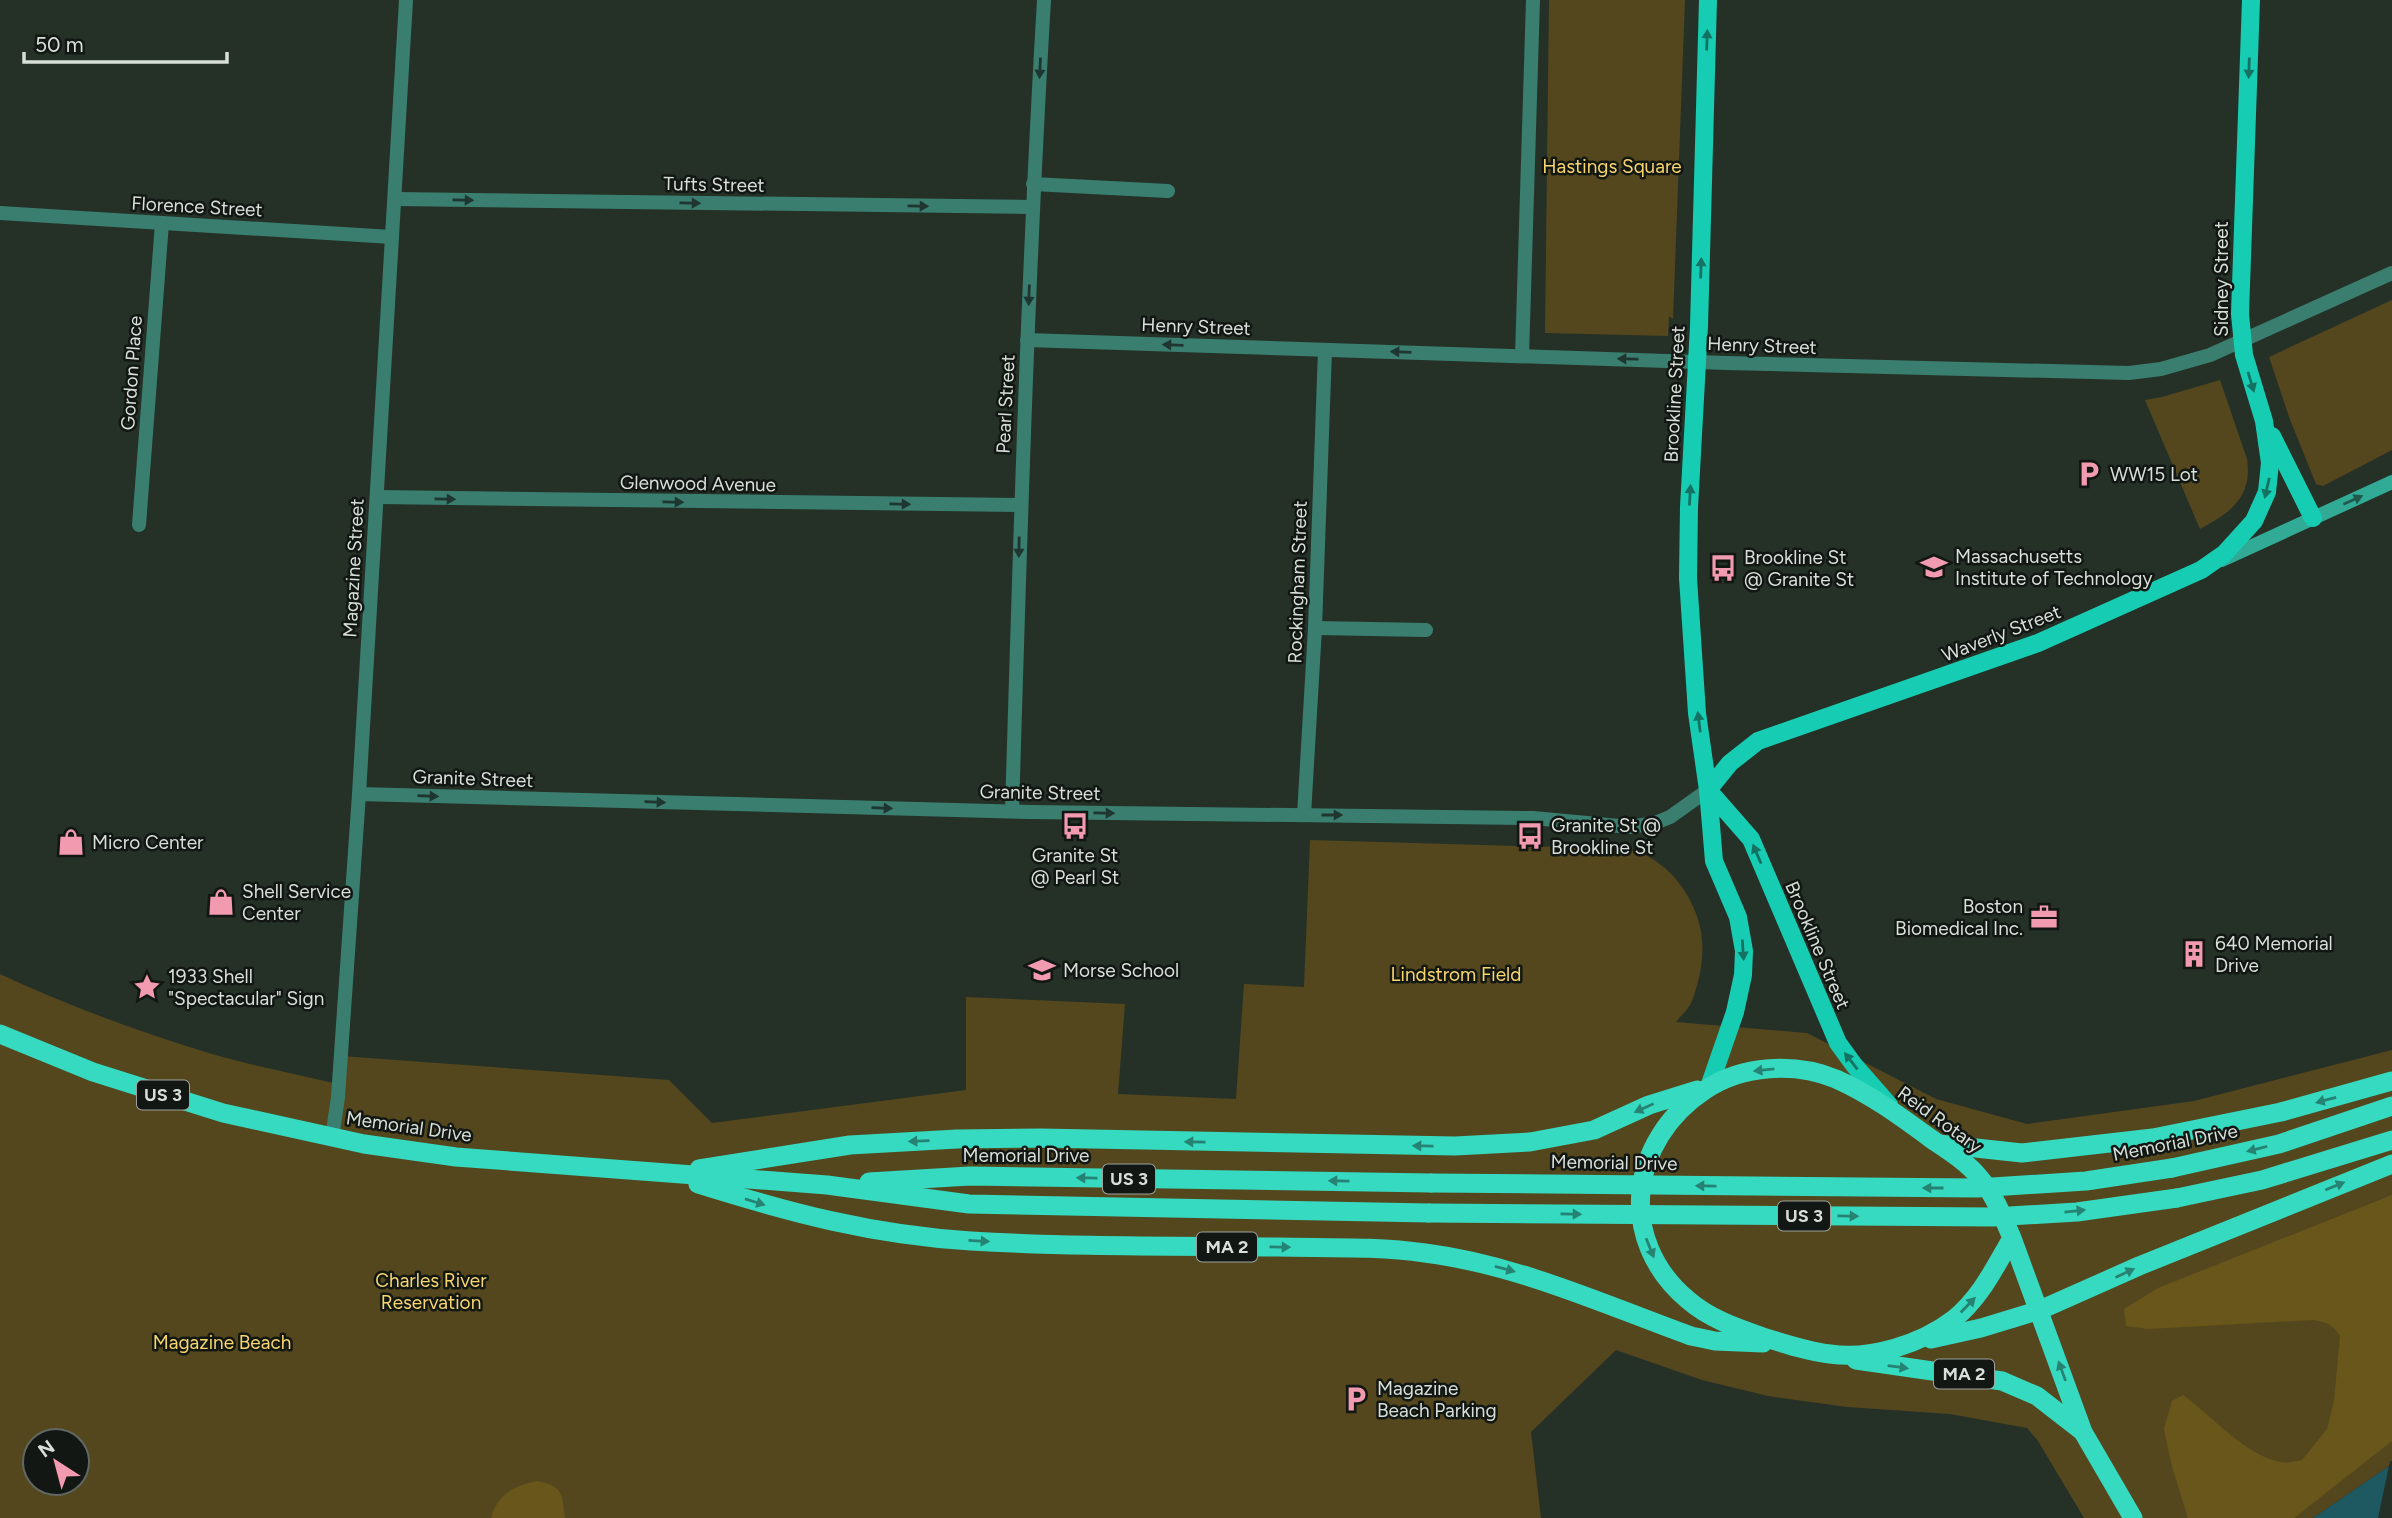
<svg xmlns="http://www.w3.org/2000/svg" width="2392" height="1518" font-family="Figtree,sans-serif">
  <style>
    .green { fill: #54471e; fill-rule: evenodd }
    .forest { fill: #68561b }
    .water { fill: #1e5860 }
    .pier { fill: #253127 }
    .lines { fill: none; stroke-linecap: round; stroke-linejoin: round }
    .minor { stroke: #3a7e70; stroke-width: 14 }
    .tertiary { stroke: #3a7e70; stroke-width: 14 }
    .secondary { stroke: #31aa96; stroke-width: 14 }
    .primary { stroke: #16cdb3; stroke-width: 18 }
    .trunk { stroke: #36dac0; stroke-width: 19 }
    .trunk-bridge { stroke: #36dac0; stroke-width: 19 }
    .oneway { fill: #147263 }
    .oneway2 { fill: #1e362f }
    .oneway3 { fill: #20594e }
    .oneway4 { fill: #268272 }
    .labels { text-anchor: middle; stroke-width: 5; stroke-linejoin: round; paint-order: stroke }
    .shield { fill: #121713; stroke: #9ca39d; stroke-width: 2 }
    .shield-label { font-size: 18px; font-weight: bold; fill: #d7dfd8 }
    .park-label { font-size: 19px; fill: #f8d66d; stroke: #121713 }
    .street-label { font-size: 19px; fill: #d7dfd8; stroke: #121713 }
    .poi-label { font-size: 19px; fill: #d7dfd8; stroke: #121713; text-anchor: start }
  </style>
  <rect width="100%" height="100%" fill="#253127"/>
  <g class="green">
    <path d="M 1549,0 L 1685,0 L 1673,319 L 1669,316 L 1668,336 L 1545,333 Z"/>
    <path d="M 2392,300 L 2392,450 L 2323,486 L 2316,484 L 2289,417 L 2269,357 Z"/>
    <path d="M 2220,380 L 2247,459 C 2253,497 2230,513 2200,529 L 2145,400 L 2162,397 Z"/>
    <path d="M 1310,840 L 1627,849 C 1665,856 1695,895 1701,932 C 1705,954 1700,980 1692,1001 C 1689,1009 1681,1015 1676,1022 L 1807,1033 L 1936,1099 L 2027,1124 L 2194,1101 L 2392,1050 L 2392,1464 L 2313,1518 L 2084,1518 L 2038,1441 L 2027,1428 L 1950,1414 L 1847,1407 L 1768,1396 L 1702,1380 L 1616,1350 L 1531,1432 L 1541,1518 L 0,1518 L 0,974 C 68,1006 140,1032 212,1054 C 253,1066 296,1074 338,1084 L 341,1056 L 669,1080 L 712,1123 L 966,1090 L 966,997 L 1125,1004 L 1118,1094 L 1236,1099 L 1244,984 L 1304,987 ZM 35,1441 L 77,1441 L 77,1483 L 35,1483 Z"/>
  </g>
  <g class="forest">
    <path d="M 2392,1195 L 2392,1441 L 2294,1518 L 2188,1518 L 2172,1467 L 2164,1429 L 2172,1401 L 2183,1395 C 2211,1415 2245,1455 2280,1462 C 2286,1464 2295,1461 2302,1460 L 2327,1429 L 2334,1401 L 2340,1336 C 2333,1324 2325,1322 2313,1320 L 2148,1329 L 2126,1326 L 2124,1309 L 2158,1288 Z"/>
    <path d="M 537,1481 C 564,1486 562,1495 565,1518 L 491,1518 C 498,1494 513,1486 537,1481 Z"/>
  </g>
  <path class="water" d="M 2392,1464 L 2392,1518 L 2313,1518 Z"/>
  <path class="pier" d="M 2390,1461 L 2392,1461 L 2392,1518 L 2378,1518 Z"/>
  <g class="lines">
    <g class="minor">
      <path d="M 1033,184 L 1168,191"/>
      <path d="M 395,199 L 1032,207"/>
      <path d="M 0,213 L 392,237"/>
      <path d="M 1027,340 L 1727,363 L 2129,373 L 2161,369 L 2210,355 L 2392,273"/>
      <path d="M 1522,356 L 1533,0"/>
      <path d="M 377,497 L 1020,505"/>
      <path d="M 139,525 L 162,223"/>
      <path d="M 1315,628 L 1426,630"/>
      <path d="M 1304,815 L 1315,628 L 1325,350"/>
    </g>
    <g class="tertiary">
      <path d="M 359,794 L 1030,812 L 1533,818 L 1630,827 L 1655,823 L 1670,817 L 1708,790"/>
      <path d="M 1012,811 C 1020,541 1028,270 1044,0"/>
      <path d="M 332,1138 L 338,1097 L 359,794 L 406,0"/>
    </g>
    <path class="secondary" d="M 2222,560 L 2392,482"/>
    <g class="primary">
      <path d="M 1708,0 L 1699,326 L 1689,507 L 1688,578 L 1697,713 L 1708,790 L 1714,861 L 1738,917 L 1744,951 L 1743,975 L 1735,1012 L 1709,1087"/>
      <path d="M 2272,436 L 2313,518"/>
      <path d="M 1708,790 L 1730,763 L 1758,741 L 2038,643 L 2201,570 L 2224,554 L 2254,521 L 2267,492 L 2270,463 L 2264,421 L 2244,355 L 2240,314 L 2251,0"/>
      <path d="M 1708,790 L 1751,839 L 1838,1043 L 1854,1065 L 1889,1105"/>
    </g>
    <g class="trunk">
      <path d="M 0,1034 L 93,1072 L 223,1113 L 364,1144 L 456,1157 L 827,1185 L 969,1204 L 1429,1213"/>
      <path d="M 1939,1144 L 2022,1153 L 2153,1138 L 2281,1112 L 2392,1081"/>
      <path d="M 2172,1168 L 2279,1144 L 2392,1106"/>
      <path d="M 699,1169 L 850,1145 L 957,1139 L 1041,1138 L 1455,1146 L 1530,1142 L 1594,1130 L 1649,1105 L 1697,1090"/>
      <path d="M 869,1182 L 970,1176 L 1431,1183"/>
      <path d="M 698,1184 C 791,1213 873,1235 971,1241 C 1073,1247 1175,1246 1277,1247 C 1326,1248 1376,1246 1425,1253 C 1518,1265 1603,1304 1691,1336 L 1715,1341 L 1763,1343"/>
      <path d="M 2177,1198 L 2262,1180 L 2392,1140"/>
      <path d="M 2012,1238 C 1995,1267 1981,1297 1954,1319 C 1921,1344 1871,1360 1830,1354 C 1807,1351 1785,1344 1763,1337 C 1737,1328 1710,1319 1688,1300 C 1616,1240 1629,1140 1705,1090 C 1742,1065 1795,1062 1836,1079 C 1870,1094 1900,1116 1930,1138 C 1947,1150 1966,1161 1979,1177 C 1994,1194 2003,1217 2012,1238 L 2083,1432 L 2133,1518"/>
      <path d="M 1931,1339 L 1981,1328 L 2040,1310 L 2139,1266 L 2392,1164"/>
      <path d="M 1856,1360 L 2002,1381 L 2037,1396 L 2082,1431"/>
    </g>
    <g class="trunk-bridge">
      <path d="M 1431,1183 L 1977,1188 L 2086,1181 L 2172,1168"/>
      <path d="M 1429,1213 L 1993,1217 L 2077,1212 L 2177,1198"/>
    </g>
  </g>
  <defs><path id="oneway-solid" d="M-6-.8H1V-3.2L6.5 0L1 3.2V.8H-6Z" transform="scale(1.75)"/></defs>
  <g class="oneway">
    <use href="#oneway-solid" transform="translate(1707 40) rotate(-88)"/>
    <use href="#oneway-solid" transform="translate(2249 68) rotate(92)"/>
    <use href="#oneway-solid" transform="translate(1701 268) rotate(-88)"/>
    <use href="#oneway-solid" transform="translate(2251 382) rotate(73)"/>
    <use href="#oneway-solid" transform="translate(2267 488) rotate(103)"/>
    <use href="#oneway-solid" transform="translate(1690 495) rotate(-87)"/>
    <use href="#oneway-solid" transform="translate(1699 722) rotate(-97)"/>
    <use href="#oneway-solid" transform="translate(1757 854) rotate(-113)"/>
    <use href="#oneway-solid" transform="translate(1743 950) rotate(86)"/>
    <use href="#oneway-solid" transform="translate(1851 1061) rotate(-128)"/>
  </g>
  <g class="oneway2">
    <use href="#oneway-solid" transform="translate(1040 68) rotate(93)"/>
    <use href="#oneway-solid" transform="translate(463 200) rotate(1)"/>
    <use href="#oneway-solid" transform="translate(690 203) rotate(1)"/>
    <use href="#oneway-solid" transform="translate(918 206) rotate(1)"/>
    <use href="#oneway-solid" transform="translate(1029 295) rotate(92)"/>
    <use href="#oneway-solid" transform="translate(1173 345) rotate(-178)"/>
    <use href="#oneway-solid" transform="translate(1401 352) rotate(-178)"/>
    <use href="#oneway-solid" transform="translate(1628 359) rotate(-179)"/>
    <use href="#oneway-solid" transform="translate(445 499) rotate(1)"/>
    <use href="#oneway-solid" transform="translate(673 502) rotate(1)"/>
    <use href="#oneway-solid" transform="translate(900 504) rotate(1)"/>
    <use href="#oneway-solid" transform="translate(1019 547) rotate(91)"/>
    <use href="#oneway-solid" transform="translate(428 796) rotate(2)"/>
    <use href="#oneway-solid" transform="translate(655 802) rotate(2)"/>
    <use href="#oneway-solid" transform="translate(882 808) rotate(2)"/>
    <use href="#oneway-solid" transform="translate(1104 813) rotate(1)"/>
    <use href="#oneway-solid" transform="translate(1332 815)"/>
  </g>
  <use class="oneway3" href="#oneway-solid" transform="translate(2353 500) rotate(-24)"/>
  <g class="oneway4">
    <use href="#oneway-solid" transform="translate(1764 1070) rotate(174)"/>
    <use href="#oneway-solid" transform="translate(2326 1100) rotate(165)"/>
    <use href="#oneway-solid" transform="translate(1644 1108) rotate(156)"/>
    <use href="#oneway-solid" transform="translate(919 1141) rotate(178)"/>
    <use href="#oneway-solid" transform="translate(1195 1142) rotate(-179)"/>
    <use href="#oneway-solid" transform="translate(1423 1146) rotate(-179)"/>
    <use href="#oneway-solid" transform="translate(2257 1149) rotate(166)"/>
    <use href="#oneway-solid" transform="translate(1087 1178) rotate(-179)"/>
    <use href="#oneway-solid" transform="translate(1339 1181) rotate(-179)"/>
    <use href="#oneway-solid" transform="translate(1706 1186) rotate(-179)"/>
    <use href="#oneway-solid" transform="translate(2335 1186) rotate(-22)"/>
    <use href="#oneway-solid" transform="translate(1933 1188) rotate(-180)"/>
    <use href="#oneway-solid" transform="translate(755 1202) rotate(17)"/>
    <use href="#oneway-solid" transform="translate(2075 1211) rotate(-6)"/>
    <use href="#oneway-solid" transform="translate(1571 1214) rotate(1)"/>
    <use href="#oneway-solid" transform="translate(1848 1216) rotate(1)"/>
    <use href="#oneway-solid" transform="translate(979 1241) rotate(3)"/>
    <use href="#oneway-solid" transform="translate(1280 1247) rotate(1)"/>
    <use href="#oneway-solid" transform="translate(1650 1248) rotate(68)"/>
    <use href="#oneway-solid" transform="translate(1505 1269) rotate(15)"/>
    <use href="#oneway-solid" transform="translate(2125 1273) rotate(-25)"/>
    <use href="#oneway-solid" transform="translate(1968 1305) rotate(-46)"/>
    <use href="#oneway-solid" transform="translate(1898 1367) rotate(7)"/>
    <use href="#oneway-solid" transform="translate(2062 1371) rotate(-110)"/>
  </g>
  <defs>
    <symbol id="parking-bare" viewBox="-9 -9 18 18"><path d="M-3.5-5.5H1a3.5 3.5 0 0 1 0 7H-1V5.5H-3.5ZM-1-3.4V-.6H.8a1.4 1.4 0 0 0 0-2.8Z" fill="#f29aaf" stroke="#121713" stroke-width="2.5" paint-order="stroke"/></symbol>
    <symbol id="university-bare" viewBox="-9 -9 18 18"><path d="M0-5L7-2L0 1L-7-2ZM-4 1L0 2.5L4 1V4Q0 6-4 4Z" fill="#f29aaf" stroke="#121713" stroke-width="2.5" paint-order="stroke"/></symbol>
    <symbol id="bus-bare" viewBox="-9 -9 18 18"><path d="M-5-6H5V4H4V6H2V4H-2V6H-4V4H-5ZM-3.5-4V0h7V-4ZM-3.5 1.2v1.5H-2V1.2ZM2 1.2v1.5H3.5V1.2Z" fill="#f29aaf" stroke="#121713" stroke-width="2.5" paint-order="stroke"/></symbol>
    <symbol id="shop-bare" viewBox="-9 -9 18 18"><path d="M-5-2.5h2.3a2.7 3.5 0 0 1 5.4 0H5L5.5 6h-11ZM-1.5-2.5h3a1.5 2.3 0 0 0-3 0Z" fill="#f29aaf" stroke="#121713" stroke-width="2.5" paint-order="stroke"/></symbol>
    <symbol id="office-bare" viewBox="-9 -9 18 18"><path d="M-6-3h4V-5.5h4V-3h4V5H-6ZM-1-4.5V-3h2v-1.5ZM-6 0V1H6V0Z" fill="#f29aaf" stroke="#121713" stroke-width="2.5" paint-order="stroke"/></symbol>
    <symbol id="building-bare" viewBox="-9 -9 18 18"><path d="M-4-6H4V6H1V3H-1V6H-4ZM-2.5-4.3h1.7v1.8h-1.7ZM.8-4.3h1.7v1.8H.8ZM-2.5-1h1.7V.8h-1.7ZM.8-1h1.7V.8H.8Z" fill="#f29aaf" stroke="#121713" stroke-width="2.5" paint-order="stroke"/></symbol>
    <symbol id="school-bare" viewBox="-9 -9 18 18"><path d="M0-5L7-2L0 1L-7-2ZM-4 1L0 2.5L4 1V4Q0 6-4 4Z" fill="#f29aaf" stroke="#121713" stroke-width="2.5" paint-order="stroke"/></symbol>
    <symbol id="sight-bare" viewBox="-9 -9 18 18"><path d="M0-6L1.8-2.2L6-1.7L2.9 1.2L3.7 5.4L0 3.3L-3.7 5.4L-2.9 1.2L-6-1.7L-1.8-2.2Z" fill="#f29aaf" stroke="#121713" stroke-width="2.5" paint-order="stroke"/></symbol>
  </defs>
  <g fill-rule="evenodd">
    <use href="#parking-bare" x="2070" y="455" width="38" height="38"/>
    <use href="#university-bare" x="1915" y="548" width="38" height="38"/>
    <use href="#bus-bare" x="1704" y="549" width="38" height="38"/>
    <use href="#bus-bare" x="1056" y="807" width="38" height="38"/>
    <use href="#bus-bare" x="1511" y="817" width="38" height="38"/>
    <use href="#shop-bare" x="52" y="823" width="38" height="38"/>
    <use href="#shop-bare" x="202" y="883" width="38" height="38"/>
    <use href="#office-bare" x="2025" y="898" width="38" height="38"/>
    <use href="#building-bare" x="2175" y="935" width="38" height="38"/>
    <use href="#school-bare" x="1023" y="951" width="38" height="38"/>
    <use href="#sight-bare" x="128" y="968" width="38" height="38"/>
    <use href="#parking-bare" x="1337" y="1380" width="38" height="38"/>
  </g>
  <g class="labels">
    <g class="shield">
      <rect x="137" y="1080.5" width="52" height="29" rx="5"/>
      <rect x="1103" y="1164.5" width="52" height="29" rx="5"/>
      <rect x="1778" y="1201.5" width="52" height="29" rx="5"/>
      <rect x="1197" y="1232.5" width="60" height="29" rx="5"/>
      <rect x="1934" y="1359.5" width="60" height="29" rx="5"/>
    </g>
    <g class="shield-label">
      <text x="163" y="1101">US 3</text>
      <text x="1129" y="1185">US 3</text>
      <text x="1804" y="1222">US 3</text>
      <text x="1227" y="1253">MA 2</text>
      <text x="1964" y="1380">MA 2</text>
    </g>
    <g class="park-label">
      <text x="1612" y="173">Hastings Square</text>
      <text x="1456" y="981">Lindstrom Field</text>
      <text x="431" y="1287">Charles River<tspan x="431" dy="22">Reservation</tspan></text>
      <text x="222" y="1349">Magazine Beach</text>
    </g>
    <g class="street-label">
      <text transform="translate(714 184) rotate(1)" y="7">Tufts Street</text>
      <text transform="translate(197 206) rotate(3)" y="7">Florence Street</text>
      <text transform="translate(2221 279) rotate(-90)" y="7">Sidney Street</text>
      <text transform="translate(1196 326) rotate(2)" y="7">Henry Street</text>
      <text transform="translate(1762 345) rotate(2)" y="7">Henry Street</text>
      <text transform="translate(131 373) rotate(-86)" y="7">Gordon Place</text>
      <text transform="translate(1674 394) rotate(-87)" y="7">Brookline Street</text>
      <text transform="translate(1005 404) rotate(-87)" y="7">Pearl Street</text>
      <text transform="translate(698 483) rotate(1)" y="7">Glenwood Avenue</text>
      <text transform="translate(353 568) rotate(-87)" y="7">Magazine Street</text>
      <text transform="translate(1297 582) rotate(-88)" y="7">Rockingham Street</text>
      <text transform="translate(2001 633) rotate(-21)" y="7">Waverly Street</text>
      <text transform="translate(473 778) rotate(2)" y="7">Granite Street</text>
      <text transform="translate(1040 792) rotate(1)" y="7">Granite Street</text>
      <text transform="translate(1818 945) rotate(67)" y="7">Brookline Street</text>
      <text transform="translate(1940 1119) rotate(36)" y="7">Reid Rotary</text>
      <text transform="translate(409 1126) rotate(8)" y="7">Memorial Drive</text>
      <text transform="translate(2175 1142) rotate(-11)" y="7">Memorial Drive</text>
      <text x="1026" y="1162">Memorial Drive</text>
      <text transform="translate(1614 1162) rotate(1)" y="7">Memorial Drive</text>
    </g>
    <g class="poi-label">
      <text x="2110" y="481">WW15 Lot</text>
      <text x="1955" y="563">Massachusetts<tspan x="1955" dy="22">Institute of Technology</tspan></text>
      <text x="1744" y="564">Brookline St<tspan x="1744" dy="22">@ Granite St</tspan></text>
      <text x="1551" y="832">Granite St @<tspan x="1551" dy="22">Brookline St</tspan></text>
      <text x="92" y="849">Micro Center</text>
      <text x="1075" y="862" text-anchor="middle">Granite St<tspan x="1075" dy="22">@ Pearl St</tspan></text>
      <text x="242" y="898">Shell Service<tspan x="242" dy="22">Center</tspan></text>
      <text x="2023" y="913" text-anchor="end">Boston<tspan x="2023" dy="22">Biomedical Inc.</tspan></text>
      <text x="2215" y="950">640 Memorial<tspan x="2215" dy="22">Drive</tspan></text>
      <text x="1063" y="977">Morse School</text>
      <text x="168" y="983">1933 Shell<tspan x="168" dy="22">"Spectacular" Sign</tspan></text>
      <text x="1377" y="1395">Magazine<tspan x="1377" dy="22">Beach Parking</tspan></text>
    </g>
  </g>
  <g transform="translate(56 1462) rotate(324)"><circle r="33" fill="#121713" stroke="#616762" stroke-width="2"/>
  <path d="M0-5L12 26L0 18L-12 26Z" fill="#f29aaf"/>
  <text y="-10" font-size="19" font-weight="bold" text-anchor="middle" fill="#d7dfd8">N</text>
  </g>
  <path d="M24 52v10h203v-10" fill="none" stroke="#d7dfd8" stroke-width="3.5"/>
  <text x="35" y="52" font-size="21" fill="#d7dfd8" stroke="#121713" stroke-width="5" paint-order="stroke">50 m</text>
</svg>
